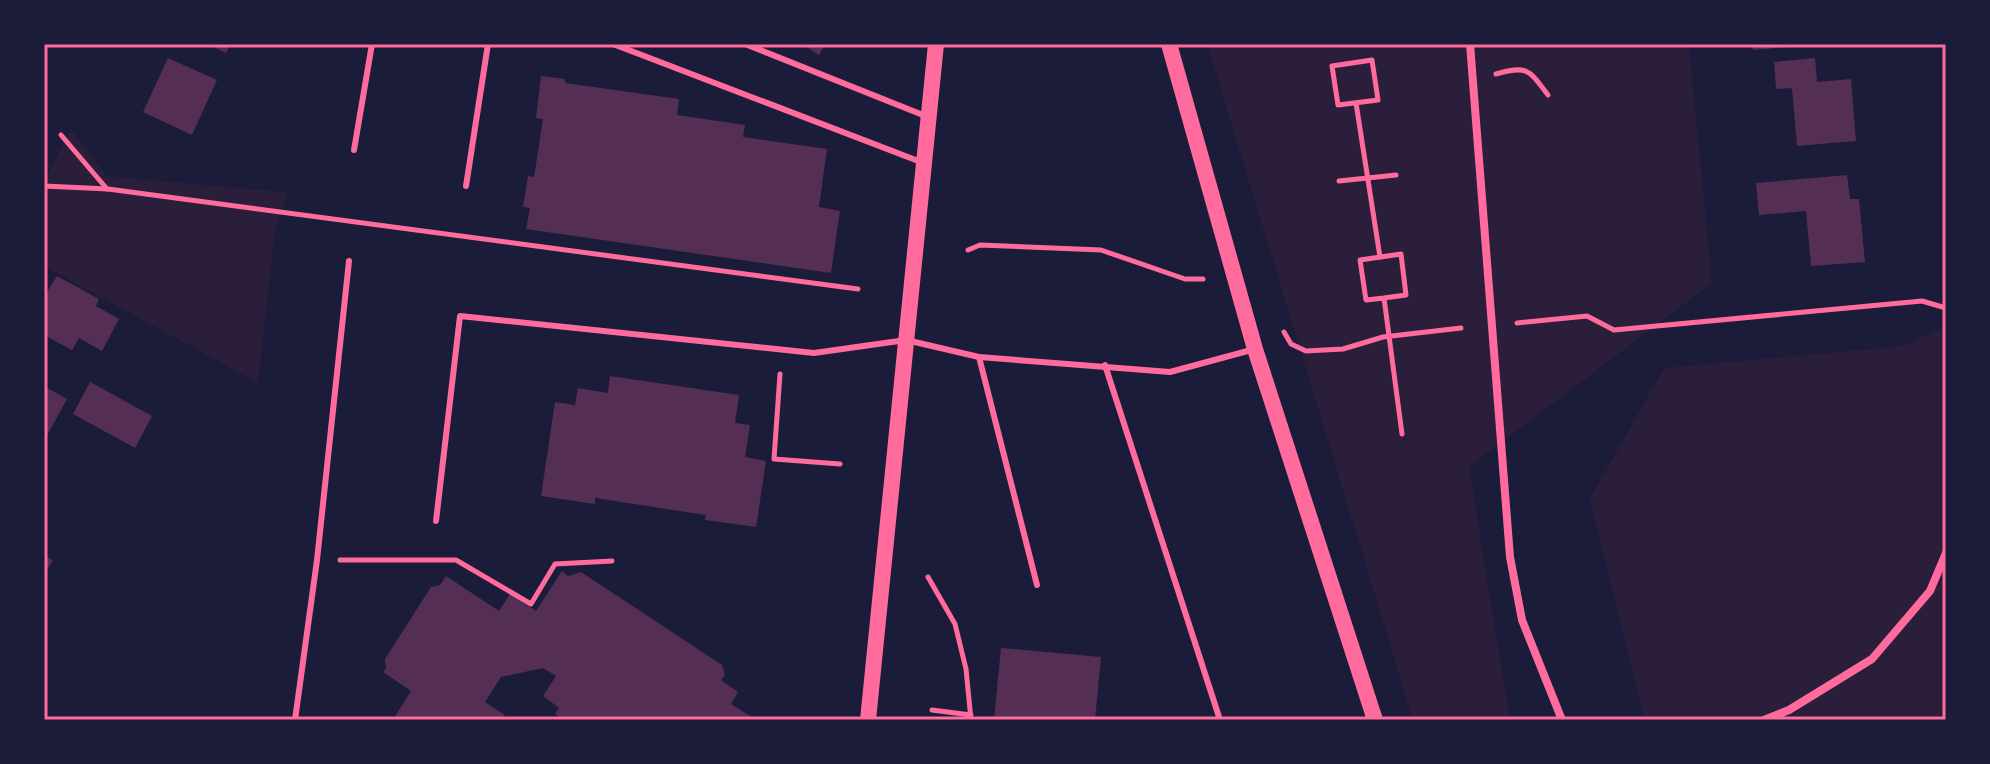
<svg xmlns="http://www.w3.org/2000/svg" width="1990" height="764" font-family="Roboto,sans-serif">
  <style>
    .green { fill: #2a1e3b }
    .building { fill: #542f53 }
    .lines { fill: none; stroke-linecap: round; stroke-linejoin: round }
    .path { stroke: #ff6b9d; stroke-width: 5 }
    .service { stroke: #ff6b9d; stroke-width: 6 }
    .minor { stroke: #ff6b9d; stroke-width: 8 }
    .secondary { stroke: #ff6b9d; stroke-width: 16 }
    .neatline { fill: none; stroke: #ff6b9d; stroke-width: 3 }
  </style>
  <rect width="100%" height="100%" fill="#1b1b3a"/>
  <g class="green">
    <path d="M 1207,44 L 1689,44 L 1712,283 L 1469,467 L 1510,720 L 1413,720 Z"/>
    <path d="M 71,129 L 107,176 L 287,192 L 275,233 L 258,383 L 44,266 L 44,182 Z"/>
    <path d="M 1946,326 L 1946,720 L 1644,720 L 1590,498 L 1664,368 L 1903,346 Z"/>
  </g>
  <g class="building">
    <path d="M 207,44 L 230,44 L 226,53 Z"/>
    <path d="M 802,44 L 825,44 L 819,55 Z"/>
    <path d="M 1752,44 L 1801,44 L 1802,46 L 1753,50 Z"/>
    <path d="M 168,58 L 217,80 L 192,135 L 143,112 Z"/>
    <path d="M 1815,58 L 1817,82 L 1851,79 L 1856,141 L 1797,146 L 1792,88 L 1776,89 L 1774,62 Z"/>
    <path d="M 541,76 L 565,79 L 565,83 L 679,99 L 677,115 L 745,125 L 743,137 L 827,149 L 819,207 L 840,211 L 831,273 L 526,229 L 530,208 L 523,207 L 528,176 L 534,177 L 543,119 L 536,118 Z"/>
    <path d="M 1847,175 L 1850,199 L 1859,199 L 1865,262 L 1811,266 L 1806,211 L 1759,215 L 1756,183 Z"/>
    <path d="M 57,276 L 99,299 L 96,306 L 119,319 L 102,351 L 79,338 L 72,350 L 44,335 L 44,290 L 47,292 Z"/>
    <path d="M 610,376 L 739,395 L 735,423 L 750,425 L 745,457 L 766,461 L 756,527 L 705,520 L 706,515 L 595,498 L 595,504 L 541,496 L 555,402 L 575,405 L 578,388 L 608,393 Z"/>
    <path d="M 90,382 L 152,416 L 135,448 L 73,414 Z"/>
    <path d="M 44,386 L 67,399 L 44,441 Z"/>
    <path d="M 44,555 L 53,560 L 44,576 Z"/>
    <path d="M 562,571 L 568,576 L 581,572 L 722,665 L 725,675 L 721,680 L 738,692 L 731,704 L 753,718 L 752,720 L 565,720 L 555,714 L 559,708 L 543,696 L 556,676 L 543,668 L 501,677 L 485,702 L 505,715 L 502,720 L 397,720 L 394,718 L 411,691 L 383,672 L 386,668 L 385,659 L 431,587 L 440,585 L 446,576 L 499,611 L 510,594 L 536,611 Z"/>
    <path d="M 1001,648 L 1101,657 L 1095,720 L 994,720 Z"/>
  </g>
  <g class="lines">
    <g class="path">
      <path d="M 1372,60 L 1378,100 L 1338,105 L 1332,66 Z"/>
      <path d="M 1496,74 C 1528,65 1529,70 1548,95"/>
      <path d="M 1356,103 L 1380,257"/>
      <path d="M 61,135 L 107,189"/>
      <path d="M 1339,181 L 1396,175"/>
      <path d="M 44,186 L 108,189 L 858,289"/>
      <path d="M 968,250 L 980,245 L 1101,250 L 1185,279 L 1203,279"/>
      <path d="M 1384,298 L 1366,300 L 1360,260 L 1401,254 L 1406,295 L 1384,298 L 1402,434"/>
      <path d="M 1517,323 L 1587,316 L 1614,330 L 1922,301 L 1946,308"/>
      <path d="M 1284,332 L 1291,344 L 1306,351 L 1343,349 L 1383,337 L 1461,328"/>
      <path d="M 780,374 L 774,459 L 840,464"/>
      <path d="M 340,560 L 456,560 L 531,604 L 555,564 L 612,561"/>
      <path d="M 928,577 L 955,624 L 966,669 L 971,720"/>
      <path d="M 932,710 L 971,715"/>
    </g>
    <g class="service">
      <path d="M 613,44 L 921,162"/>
      <path d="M 745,44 L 928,117"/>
      <path d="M 354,150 L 372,44"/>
      <path d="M 466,186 L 488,44"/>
      <path d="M 979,357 L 1037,585"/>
      <path d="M 1105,365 L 1220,720"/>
      <path d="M 436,521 L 460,316 L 814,353 L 906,340 L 979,357 L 1170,372 L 1255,349"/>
      <path d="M 295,720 L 317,560 L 349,261"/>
    </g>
    <g class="minor">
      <path d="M 1470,44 L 1510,557 L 1522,620 L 1562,720"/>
      <path d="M 1764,720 L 1789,710 L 1872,659 L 1930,591 L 1946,553"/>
    </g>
    <g class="secondary">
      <path d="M 1169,44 L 1255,349 L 1375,720"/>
      <path d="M 868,720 L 936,44"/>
    </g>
  </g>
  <rect width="1990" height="764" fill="none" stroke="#1b1b3a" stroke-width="92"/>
  <rect x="46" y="46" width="1898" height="672" class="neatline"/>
</svg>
